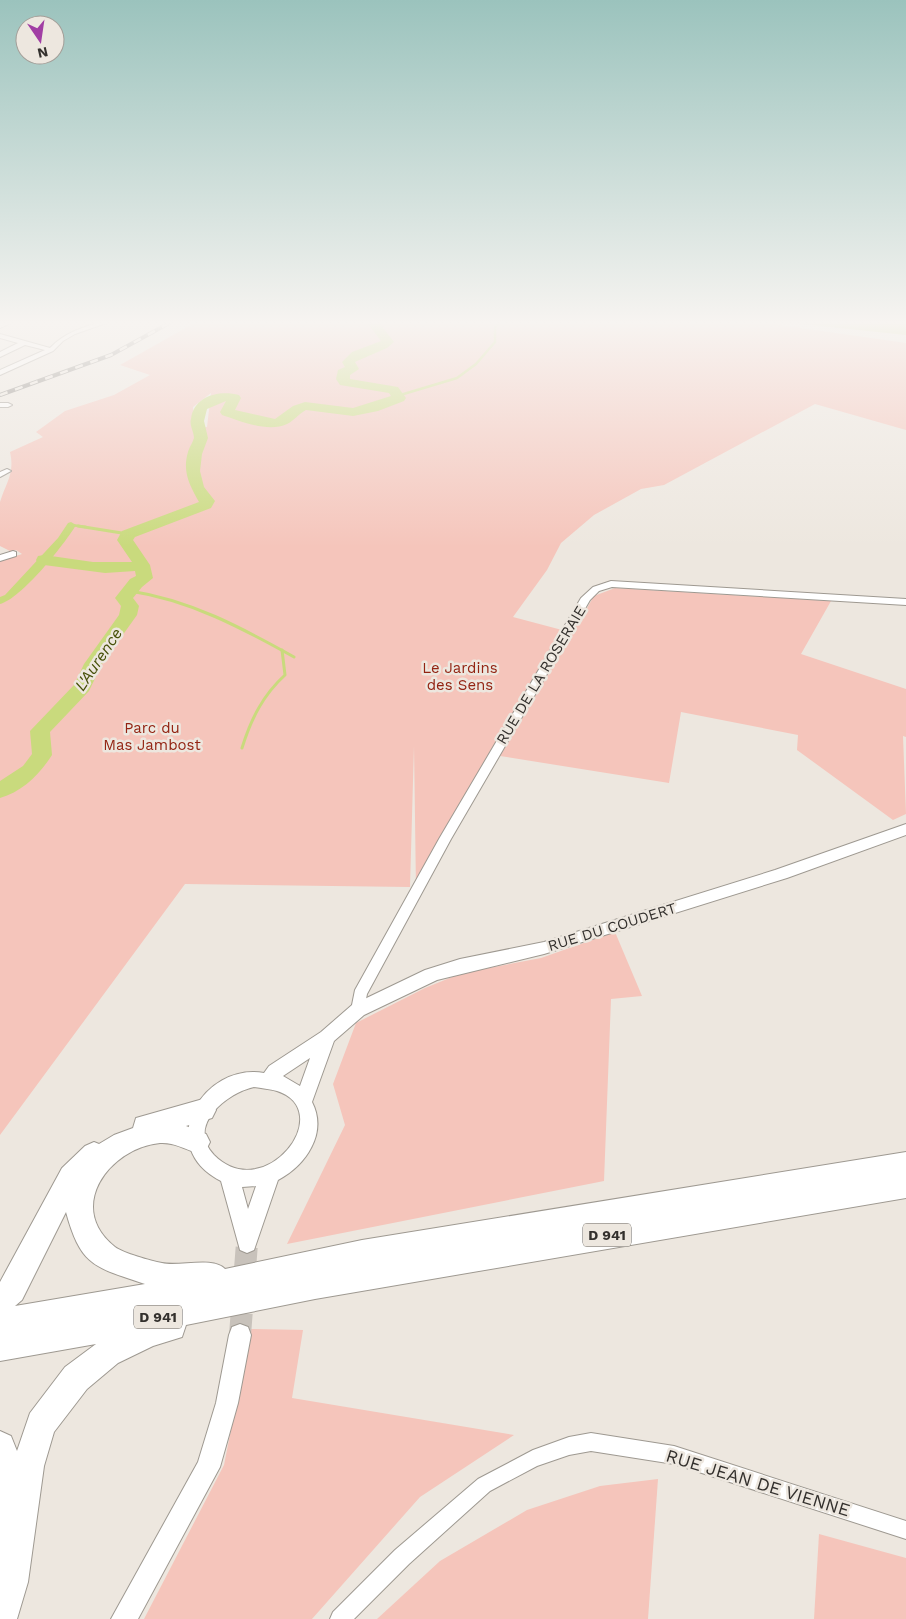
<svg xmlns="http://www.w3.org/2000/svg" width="906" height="1619" font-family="'Work Sans',sans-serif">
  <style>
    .green { fill: #f5c5bb; fill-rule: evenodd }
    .water { fill: #c9da7d }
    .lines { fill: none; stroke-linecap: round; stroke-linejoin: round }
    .stream-far1 { stroke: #c9da7d; stroke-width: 2.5 }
    .stream { stroke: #c9da7d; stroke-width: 3 }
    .canal { fill: #c9da7d; fill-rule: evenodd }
    .river { fill: #c9da7d; fill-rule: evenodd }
    .secondary-tunnel { stroke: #c8c2bb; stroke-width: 22; stroke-dasharray: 22 11; stroke-linecap: butt }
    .street-casing { stroke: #9e9991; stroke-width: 2 }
    .secondary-casing { stroke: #9e9991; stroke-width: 2 }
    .highway-casing { stroke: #9e9991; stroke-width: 2 }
    .street { fill: #fff; fill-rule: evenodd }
    .secondary { fill: #fff; fill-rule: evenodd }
    .highway { fill: #fff; fill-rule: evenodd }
    .rail-casing { stroke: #84807b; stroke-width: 4 }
    .rail { stroke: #ede7df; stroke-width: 2.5; stroke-dasharray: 8; stroke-linecap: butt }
    .labels { text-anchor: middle; stroke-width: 5; stroke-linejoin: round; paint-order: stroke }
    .shield { fill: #ede7df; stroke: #6b6762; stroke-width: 1 }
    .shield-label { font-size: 14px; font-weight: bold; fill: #33302d }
    .park-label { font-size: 15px; fill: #932413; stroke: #ede7df }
    .street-label { font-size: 15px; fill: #33302d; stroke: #ede7df }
    .water-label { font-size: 16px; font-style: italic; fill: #465008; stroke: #ede7df }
    .near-street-label { font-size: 18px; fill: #33302d; stroke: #ede7df }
  </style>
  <rect width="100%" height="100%" fill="#ede7df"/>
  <g class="green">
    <path d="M 198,321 L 752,321 L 906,343 L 906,430 L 815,404 L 664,485 L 641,489 L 594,515 L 561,543 L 547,570 L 513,617 L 562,630 L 476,777 L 416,890 L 414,746 L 410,887 L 185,884 L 0,1135 L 0,561 L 22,554 L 16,550 L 10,551 L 0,546 C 0,533 0,515 0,502 C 6,482 15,474 10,452 L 43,437 L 36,432 L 65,411 L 114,395 L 150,375 L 120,365 ZM 211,393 L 207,427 L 194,428 L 193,407 Z"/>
    <path d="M 615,588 L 831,601 L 801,654 L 906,689 L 906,737 L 903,736 L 906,814 L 893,820 L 797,750 L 798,735 L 681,712 L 669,783 L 500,756 L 594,596 Z"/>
    <path d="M 615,932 L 642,996 L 611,999 L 604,1181 L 287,1244 L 345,1125 L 333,1084 L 356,1023 L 425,988 L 462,973 L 541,958 Z"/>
    <path d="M 251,1329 L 303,1330 L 292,1398 L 514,1435 L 420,1497 L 312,1619 L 144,1619 L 224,1465 Z"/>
    <path d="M 658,1479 L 648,1619 L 377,1619 L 440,1561 L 527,1510 L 600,1486 Z"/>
    <path d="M 819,1534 L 906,1558 L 906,1619 L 814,1619 Z"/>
  </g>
  <path class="water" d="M 790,321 L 906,321 L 906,335 L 802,324 Z"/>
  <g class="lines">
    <g class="stream-far1">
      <path d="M 397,396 L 457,378 L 476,364 L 495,342 L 495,328 L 500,321"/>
      <path d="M 71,525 L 86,527"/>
    </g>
    <g class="stream">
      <path d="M 78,526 L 128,534"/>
      <path d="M 130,591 C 190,600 242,628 294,657"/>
      <path d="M 242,748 C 251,719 263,695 285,675 L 282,650"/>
    </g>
    <path class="canal" d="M 71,522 L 76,525 C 64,545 21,599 0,604 L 0,597 L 5,595 L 58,538 L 68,523 Z"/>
    <path class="river" d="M 366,321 L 378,321 L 394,342 L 387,348 L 357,361 L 355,362 L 359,369 L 350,375 L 350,379 L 398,387 L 406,398 L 404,401 L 378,411 L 353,416 L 306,410 C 298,414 294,421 287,424 C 268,433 240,421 222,415 L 220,412 L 226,401 L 207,409 L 204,421 L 208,438 L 202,454 L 200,471 L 204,487 L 215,501 L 211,508 L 135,537 L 133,540 L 150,565 L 153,578 L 142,587 L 133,598 L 139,606 L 137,615 L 102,664 L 89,691 L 50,732 L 52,755 C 40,774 22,792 0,798 L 0,781 L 23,766 L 32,754 L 30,731 L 74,685 L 84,664 L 119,615 L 121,606 L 115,598 L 130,579 L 136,576 L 135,571 L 105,573 L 44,565 L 38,564 L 36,560 L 38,556 L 44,555 L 93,562 L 132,562 L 117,540 L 122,531 L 199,502 C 190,486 182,472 188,452 C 189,448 193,442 194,438 C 194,432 189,425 191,419 C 194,396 219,390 239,395 L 241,398 L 235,410 L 275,419 L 293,406 L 305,402 L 353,408 L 391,396 L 389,393 L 340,385 L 336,379 L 338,370 L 345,367 L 342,362 L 352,352 L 381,341 Z"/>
    <path class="secondary-tunnel" d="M 240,1335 L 247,1243"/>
    <defs>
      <g id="street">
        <path d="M 7,321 L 15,321 L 0,328 L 0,324 Z"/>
        <path d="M 104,321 L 112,321 L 75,334 L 63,341 L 53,351 L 0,375 L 0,370 L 45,350 L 25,345 L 0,357 L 0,352 L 18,343 L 0,338 L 0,334 L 50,348 C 65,332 84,327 104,321 Z"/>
        <path d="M 0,403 L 8,403 L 12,405 L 8,407 L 0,407 Z"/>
        <path d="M 7,469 L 11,471 L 0,477 L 0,472 Z"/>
        <path d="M 13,551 L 16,552 L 16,556 L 0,561 L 0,555 Z"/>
        <path d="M 611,581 L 906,599 L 906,605 L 612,587 L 599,591 L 590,600 L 451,839 L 367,994 L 363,1014 L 358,1015 L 353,1014 L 351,1010 L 355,990 L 439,839 L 581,598 L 593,587 Z"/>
        <path d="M 591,1433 L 674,1446 L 906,1521 L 906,1539 L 674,1464 L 591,1451 L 569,1455 L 537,1466 L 490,1491 L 409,1564 L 354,1619 L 330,1619 L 333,1612 L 395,1550 L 478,1479 L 533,1450 L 569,1437 Z"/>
      </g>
      <g id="secondary">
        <path d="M 906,824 L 906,835 L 787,878 L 544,954 L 437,980 L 364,1015 L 334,1041 L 312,1102 C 328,1133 306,1165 278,1180 L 254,1250 L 247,1253 L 240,1250 L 221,1181 C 153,1147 203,1062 264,1073 L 269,1066 L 321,1032 L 352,1005 L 425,970 L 460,959 L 544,942 L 775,870 ZM 310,1058 L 300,1086 L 283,1076 ZM 254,1087 C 261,1088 270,1089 277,1091 C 338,1111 265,1206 214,1155 C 186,1125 227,1093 254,1087 ZM 256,1186 L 248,1209 L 242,1187 Z"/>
        <path d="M 240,1324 L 248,1327 L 251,1335 L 238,1403 L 220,1467 L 138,1619 L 111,1619 L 198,1462 L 216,1403 L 229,1335 L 232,1327 Z"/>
      </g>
      <path id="highway" d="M 203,1099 L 212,1102 L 216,1110 L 212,1118 L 186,1126 L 206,1134 L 210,1142 L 206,1150 L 197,1153 C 185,1149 173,1142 160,1143 C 109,1148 65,1208 115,1247 C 123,1253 151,1261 162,1263 C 179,1267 213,1256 225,1269 L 362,1240 L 906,1152 L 906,1198 L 315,1299 L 186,1325 L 182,1337 L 153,1346 L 118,1363 L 87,1389 L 54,1432 L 44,1466 L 28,1582 L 17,1619 L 0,1619 L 0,1431 L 11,1436 L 17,1451 L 30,1413 L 65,1367 L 96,1344 L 0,1361 L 0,1282 L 62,1168 L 85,1146 L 94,1142 L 99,1144 L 114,1135 L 133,1128 L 136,1118 ZM 66,1212 C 81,1267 95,1267 145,1284 L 15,1306 L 22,1300 Z"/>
    </defs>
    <use href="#street" class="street-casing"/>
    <use href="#secondary" class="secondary-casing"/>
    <use href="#highway" class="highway-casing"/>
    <use href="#street" class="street"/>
    <use href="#secondary" class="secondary"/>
    <use href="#highway" class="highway"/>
    <defs>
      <path id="rail" d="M 0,395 L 111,355 L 173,321"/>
    </defs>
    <use href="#rail" class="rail-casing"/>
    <use href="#rail" class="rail"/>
  </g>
  <linearGradient id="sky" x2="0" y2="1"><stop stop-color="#9bc3bd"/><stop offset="0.59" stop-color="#f7f4f1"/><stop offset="1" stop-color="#f7f4f1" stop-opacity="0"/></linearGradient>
  <rect width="906" height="547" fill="url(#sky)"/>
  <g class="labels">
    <g class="shield">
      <rect x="583" y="1223.5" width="48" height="23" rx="4"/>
      <rect x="134" y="1305.5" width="48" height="23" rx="4"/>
    </g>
    <g class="shield-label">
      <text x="607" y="1240">D 941</text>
      <text x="158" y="1322">D 941</text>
    </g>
    <g class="park-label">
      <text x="460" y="673">Le Jardins<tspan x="460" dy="17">des Sens</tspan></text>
      <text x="152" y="733">Parc du<tspan x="152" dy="17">Mas Jambost</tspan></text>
    </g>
    <g class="street-label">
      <text transform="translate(541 675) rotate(-59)" y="5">RUE DE LA ROSERAIE</text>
      <text transform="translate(612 927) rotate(-17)" y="5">RUE DU COUDERT</text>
    </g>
    <g class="water-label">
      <text transform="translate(98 659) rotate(-56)" y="6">L'Aurence</text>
    </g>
    <g class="near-street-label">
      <text transform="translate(758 1483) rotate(17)" y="6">RUE JEAN DE VIENNE</text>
    </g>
  </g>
  <g transform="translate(40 40) rotate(167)"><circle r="24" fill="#ede7df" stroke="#a39e98"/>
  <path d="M0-4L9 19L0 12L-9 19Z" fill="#a13ea4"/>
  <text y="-8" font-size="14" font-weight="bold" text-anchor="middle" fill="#33302d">N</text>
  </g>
</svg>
